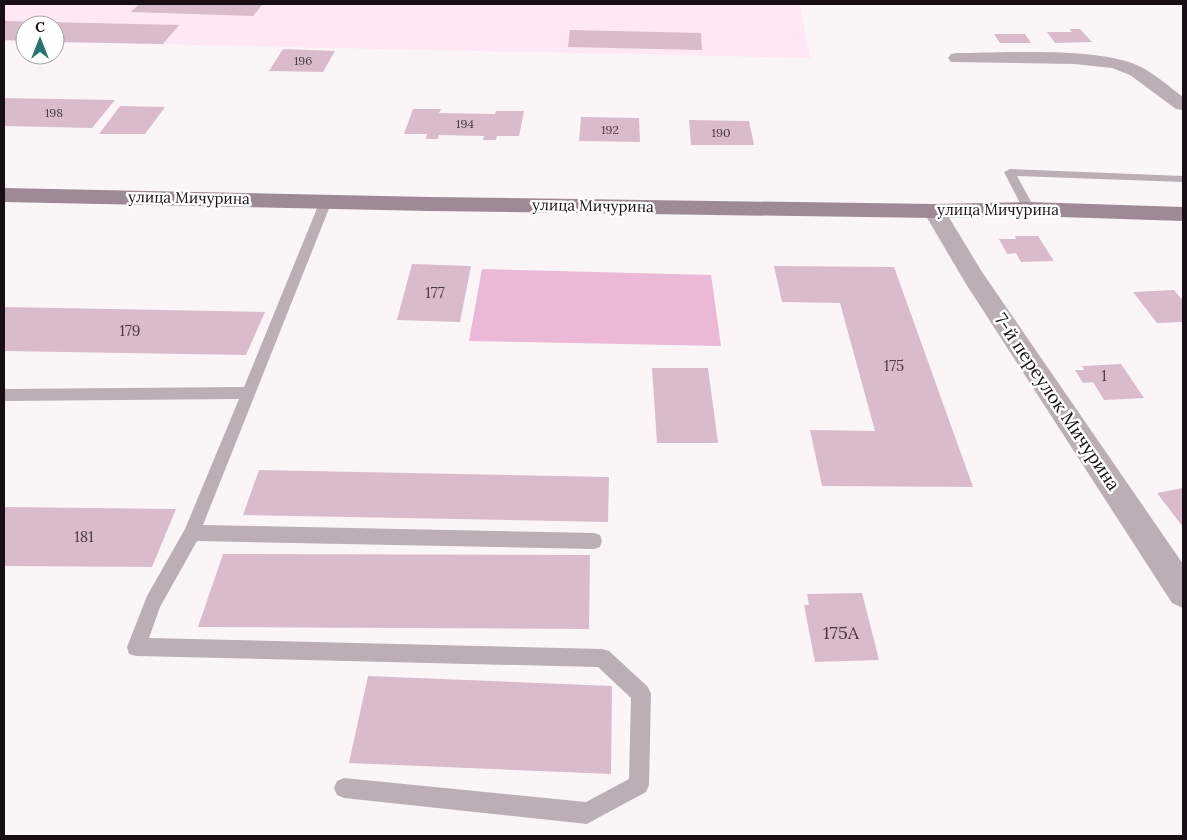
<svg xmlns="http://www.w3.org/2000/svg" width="1187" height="840" font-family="Lora,serif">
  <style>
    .built { fill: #ffe7f4 }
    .green { fill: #ebb8d5 }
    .building { fill: #dabbcc }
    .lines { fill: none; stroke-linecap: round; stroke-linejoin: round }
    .service { fill: #bcaeb5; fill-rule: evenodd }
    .minor { fill: #bcaeb5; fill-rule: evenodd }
    .secondary { fill: #9e8a95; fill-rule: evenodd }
    .labels { text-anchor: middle; stroke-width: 5; stroke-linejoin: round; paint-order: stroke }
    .far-number-label { font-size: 12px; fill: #483942 }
    .far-street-label { font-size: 15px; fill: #180e14; stroke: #fff }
    .number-label { font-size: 15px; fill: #483942 }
    .street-label { font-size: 18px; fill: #180e14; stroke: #fff }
    .near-number-label { font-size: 18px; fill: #483942 }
  </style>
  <rect width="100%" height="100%" fill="#fbf5f8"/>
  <path class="built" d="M 4,4 L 800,4 L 810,58 L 55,42 L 55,25 L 25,25 L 25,42 L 4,41 Z"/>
  <path class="green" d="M 482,269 L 711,275 L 721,346 L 469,341 Z"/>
  <g class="building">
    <path d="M 139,4 L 263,4 L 253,16 L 131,12 Z"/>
    <path d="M 4,21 L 179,25 L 163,44 L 55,42 L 55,25 L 25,25 L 25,41 L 4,40 Z"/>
    <path d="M 1069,29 L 1080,29 L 1092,42 L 1055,43 L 1047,32 L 1072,32 Z"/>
    <path d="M 570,30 L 701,33 L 702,50 L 568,47 Z"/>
    <path d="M 994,34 L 1025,34 L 1031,43 L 1000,43 Z"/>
    <path d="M 283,49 L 335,51 L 323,72 L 269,71 Z"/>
    <path d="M 4,98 L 115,100 L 92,128 L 4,126 Z"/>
    <path d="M 120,106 L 165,107 L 145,134 L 99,134 Z"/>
    <path d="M 413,109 L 441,109 L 439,113 L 495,114 L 496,111 L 524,111 L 519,136 L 497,136 L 496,140 L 483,140 L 484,136 L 439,135 L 438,139 L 426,139 L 427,134 L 404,134 Z"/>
    <path d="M 581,117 L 639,118 L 640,142 L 579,141 Z"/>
    <path d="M 689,120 L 749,121 L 754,145 L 691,145 Z"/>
    <path d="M 1015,236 L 1038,236 L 1054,261 L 1021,262 L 1016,253 L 1007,254 L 999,239 L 1016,239 Z"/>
    <path d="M 412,264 L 471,266 L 460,322 L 397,320 Z"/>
    <path d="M 774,266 L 894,267 L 973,487 L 822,486 L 810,430 L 875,431 L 840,303 L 782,302 Z"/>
    <path d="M 1174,290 L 1183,301 L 1183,322 L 1157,323 L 1133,292 Z"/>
    <path d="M 4,307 L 265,312 L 246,355 L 4,351 Z"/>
    <path d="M 1121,364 L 1144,398 L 1104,400 L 1093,382 L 1083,383 L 1075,370 L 1084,370 L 1082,366 Z"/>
    <path d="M 652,368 L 708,368 L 718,443 L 657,443 Z"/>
    <path d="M 259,470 L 609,477 L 608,522 L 243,515 Z"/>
    <path d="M 1183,488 L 1183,527 L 1157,493 Z"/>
    <path d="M 4,507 L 176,509 L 152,567 L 4,566 Z"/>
    <path d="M 223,554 L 590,555 L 589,629 L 198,627 Z"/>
    <path d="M 862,593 L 879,660 L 815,662 L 804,605 L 809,605 L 807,594 Z"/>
    <path d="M 368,676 L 612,686 L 611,774 L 349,763 Z"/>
  </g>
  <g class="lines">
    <g class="service">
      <path d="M 1010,169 L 1183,176 L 1183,182 L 1017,176 L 1035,209 L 1029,213 L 1023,209 L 1004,172 Z"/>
      <path d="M 326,197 L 332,201 L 203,525 L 594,533 L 600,535 L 602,541 L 600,547 L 594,549 L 197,541 L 160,607 L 149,638 L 602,649 L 609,651 L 648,687 L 651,694 L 649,785 L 646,792 L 594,820 L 587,824 L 344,798 L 337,795 L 334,788 L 337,781 L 344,778 L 586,802 L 629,779 L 631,698 L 598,667 L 136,656 L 129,654 L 127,647 L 147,596 L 185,529 L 239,399 L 4,401 L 4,389 L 244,387 L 320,201 Z"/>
    </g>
    <g class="minor">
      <path d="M 957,53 C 1003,53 1105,46 1143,68 C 1157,76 1170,87 1183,97 L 1183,110 L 1176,109 L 1130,75 L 1112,68 L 1074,64 L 951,62 L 948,58 L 951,54 Z"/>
      <path d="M 934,204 L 942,206 L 982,272 L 1183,564 L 1183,608 L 1172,603 L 966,284 L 923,211 L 926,206 Z"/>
    </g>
    <path class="secondary" d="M 4,188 L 429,197 L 934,204 L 1029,202 L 1183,207 L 1183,221 L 1029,216 L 934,218 L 429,211 L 4,202 Z"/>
  </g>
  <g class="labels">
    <g class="far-number-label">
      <text x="303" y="65">196</text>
      <text x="54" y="117">198</text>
      <text x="465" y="128">194</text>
      <text x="610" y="134">192</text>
      <text x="721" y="137">190</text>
    </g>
    <g class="far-street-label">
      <text transform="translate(189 198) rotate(1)" y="5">улица Мичурина</text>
      <text transform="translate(593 206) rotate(1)" y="5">улица Мичурина</text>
      <text x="998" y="215">улица Мичурина</text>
    </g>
    <g class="number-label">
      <text x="435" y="298">177</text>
      <text x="130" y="336">179</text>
      <text x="894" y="371">175</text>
      <text x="1104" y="381">1</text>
      <text x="84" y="542">181</text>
    </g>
    <g class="street-label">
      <text transform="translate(1057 402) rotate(56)" y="6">7-й переулок Мичурина</text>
    </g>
    <g class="near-number-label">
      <text x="841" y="639">175А</text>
    </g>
  </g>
  <rect width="1187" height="840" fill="none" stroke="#180e14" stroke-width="10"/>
  <g transform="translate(40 40)"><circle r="24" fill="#ffffff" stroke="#a39fa1"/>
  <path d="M0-4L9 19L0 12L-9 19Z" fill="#287271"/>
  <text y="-8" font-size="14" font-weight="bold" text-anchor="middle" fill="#180e14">С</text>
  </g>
</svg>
